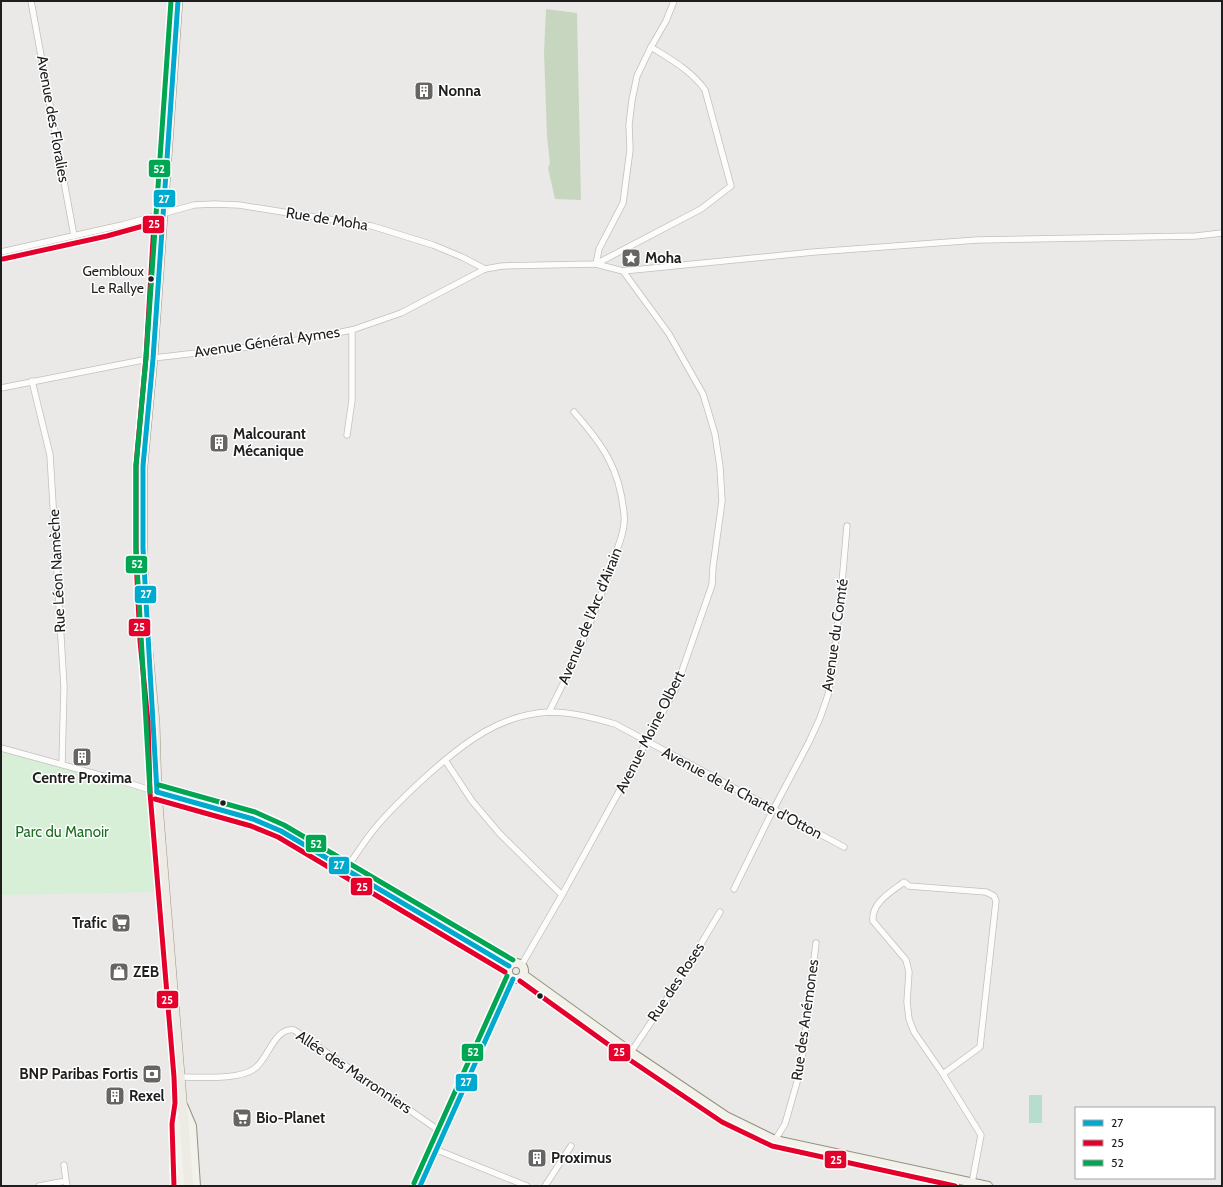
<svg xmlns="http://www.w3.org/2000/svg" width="1223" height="1187" font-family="Cabin,sans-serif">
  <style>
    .forest { fill: #c7d7bf }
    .park { fill: #d7eed7 }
    .pitch { fill: #b6ddcd }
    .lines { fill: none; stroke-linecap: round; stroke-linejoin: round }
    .street-casing { stroke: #c1c0bf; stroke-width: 7 }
    .secondary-casing { stroke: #929381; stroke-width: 10 }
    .primary-casing { stroke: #9f9686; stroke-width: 10 }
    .street { stroke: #fcfcfb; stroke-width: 5.5 }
    .secondary { stroke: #f2f2eb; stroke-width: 8 }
    .primary { stroke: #eeebe5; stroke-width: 9 }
    .bus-1-casing { stroke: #fff; stroke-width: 8 }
    .bus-2-casing { stroke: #fff; stroke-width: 8 }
    .bus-3-casing { stroke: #fff; stroke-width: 8 }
    .bus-1 { stroke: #00a9ce; stroke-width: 5 }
    .bus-2 { stroke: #e4002b; stroke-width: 5 }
    .bus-3 { stroke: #00a651; stroke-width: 5 }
    .bus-dot { fill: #1e1e1e; stroke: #fff; stroke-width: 1.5 }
    .labels { text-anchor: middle; stroke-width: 3; stroke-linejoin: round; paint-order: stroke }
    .bus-label { font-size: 14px; fill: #1e1e1e; stroke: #fff; text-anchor: end }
    .poi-label { font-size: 15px; font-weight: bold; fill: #1e1e1e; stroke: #fff; text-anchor: start }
    .street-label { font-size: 15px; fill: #1e1e1e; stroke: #fff }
    .park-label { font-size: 15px; fill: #186f1f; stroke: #fff }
    .line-badge { stroke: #fff; stroke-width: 1.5 }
    .badge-label { font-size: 11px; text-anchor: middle; font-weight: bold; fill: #fff }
  </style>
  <rect width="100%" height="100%" fill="#ebe9e7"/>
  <path class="forest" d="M 546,9 L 577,13 L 581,200 L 555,199 L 548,168 L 550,163 L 547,137 L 544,52 Z"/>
  <path class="park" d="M 1,751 L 148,793 L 159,892 L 1,895 Z"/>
  <rect class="pitch" x="1029" y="1095" width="13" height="28"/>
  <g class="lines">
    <defs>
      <g id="street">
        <path d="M 31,1 L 74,236"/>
        <path d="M 1,252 L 122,225 L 194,205 L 214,204 L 239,205 L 372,226 L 433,245 L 462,257 L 485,269"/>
        <path d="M 596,264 L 599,249 L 623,203 L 630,150 L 629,125 L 632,100 L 637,76 L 651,47 L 666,21 L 674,1"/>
        <path d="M 623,271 L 814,252 L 977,240 L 1196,236 L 1222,233"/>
        <path d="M 32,381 L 50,455 L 64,687 L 62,764"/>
        <path d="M 1,388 L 153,358 L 276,344 L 352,330 L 401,313 L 485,269 L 502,266 L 596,264 L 701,209 L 731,186 L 705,90 C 692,71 670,59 651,47"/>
        <path d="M 347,435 L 352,400 L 352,330"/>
        <path d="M 549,712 C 574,664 596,613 613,561 C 618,546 626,529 624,514 C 620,469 603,445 574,412"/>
        <path d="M 1,748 L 118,780 L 157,792"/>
        <path d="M 445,760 L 472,801 L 500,834 L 562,895"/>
        <path d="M 346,869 C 356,855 365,840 376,827 C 393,807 411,790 430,773 C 465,742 501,714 550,712 C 572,712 594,718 615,724 L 844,847"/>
        <path d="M 734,889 L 773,810 L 809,742 L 820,718 L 828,695 L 832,671 L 840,605 L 847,526"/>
        <path d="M 522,964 L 562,895 L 676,688 L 712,585 L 713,567 L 722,501 L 720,467 L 715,434 L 703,394 L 669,334 L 623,271 L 596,264"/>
        <path d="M 631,1052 L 680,979 L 720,912"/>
        <path d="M 943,1074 L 980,1047 L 996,901 L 994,896 L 986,892 L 909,886 L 904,882 C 891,892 871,903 873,921 L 906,960 L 909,972 L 907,1002 L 909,1019 L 914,1032 L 943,1074 L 981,1135 L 972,1183"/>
        <path d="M 181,1077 C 200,1077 239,1080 254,1069 C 268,1060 274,1027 294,1030 L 444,1134"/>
        <path d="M 775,1140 L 785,1124 L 801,1068 L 816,943"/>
        <path d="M 437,1150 L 527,1186"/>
        <path d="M 64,1165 L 66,1181"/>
        <path d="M 39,1186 L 66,1181 L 67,1186"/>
        <path d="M 420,1186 L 430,1165 L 513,979"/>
        <path d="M 545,1186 L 571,1146"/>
      </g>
      <g id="secondary">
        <path d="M 157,792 L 253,819 L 281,831 L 509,966"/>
        <circle cx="516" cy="971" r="8"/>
        <path d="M 524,975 L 631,1052 L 726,1116 L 775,1140 L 988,1186"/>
        <path d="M 184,1107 L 192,1126 L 196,1186"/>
        <path d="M 181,1186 L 179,1124 L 181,1113"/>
      </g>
      <path id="primary" d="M 178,1 L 153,358 L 143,466 L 143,559 L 147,640 L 155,722 L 157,792 L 189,1186"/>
    </defs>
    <use href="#street" class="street-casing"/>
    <use href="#secondary" class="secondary-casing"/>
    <use href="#primary" class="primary-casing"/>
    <use href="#street" class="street"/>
    <use href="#secondary" class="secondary"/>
    <use href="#primary" class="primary"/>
    <defs>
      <g id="bus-1">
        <path d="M 157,792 L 143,548 L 143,466 L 153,359 L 178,1"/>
        <path d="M 157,792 L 253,819 L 281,831 L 509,966"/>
        <path d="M 420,1186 L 513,979"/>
      </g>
      <g id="bus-2">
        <path d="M 3,259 L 107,236 L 154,223 L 146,357 L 136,465 L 136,559 L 140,641 L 148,722 L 150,793 L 174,1077 L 175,1103 L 172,1124 L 174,1186"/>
        <path d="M 155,799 L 251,826 L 278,837 L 505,972"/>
        <path d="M 520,981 L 627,1058 L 722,1122 L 772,1146 L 955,1186"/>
      </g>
      <g id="bus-3">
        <path d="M 159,785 L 255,812 L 284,825 L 513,960"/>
        <path d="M 150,792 L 136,548 L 136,466 L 146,358 L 171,1"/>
        <path d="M 414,1183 L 507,976"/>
      </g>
    </defs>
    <use href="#bus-1" class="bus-1-casing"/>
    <use href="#bus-2" class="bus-2-casing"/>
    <use href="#bus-3" class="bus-3-casing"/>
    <use href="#bus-1" class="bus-1"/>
    <use href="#bus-2" class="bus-2"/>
    <use href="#bus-3" class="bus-3"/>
  </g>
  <defs>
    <symbol id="building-square" viewBox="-11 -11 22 22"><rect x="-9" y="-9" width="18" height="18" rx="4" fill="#666564" stroke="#fff"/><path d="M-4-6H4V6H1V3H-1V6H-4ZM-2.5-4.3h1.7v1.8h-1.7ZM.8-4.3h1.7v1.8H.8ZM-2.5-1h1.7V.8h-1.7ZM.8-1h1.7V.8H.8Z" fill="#fff"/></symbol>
    <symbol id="sight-square" viewBox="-11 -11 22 22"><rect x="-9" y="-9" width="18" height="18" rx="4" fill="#666564" stroke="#fff"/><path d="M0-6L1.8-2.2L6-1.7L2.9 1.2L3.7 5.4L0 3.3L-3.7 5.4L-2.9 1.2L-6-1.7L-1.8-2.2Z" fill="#fff"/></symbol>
    <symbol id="supermarket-square" viewBox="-11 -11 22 22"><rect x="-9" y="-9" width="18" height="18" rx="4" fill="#666564" stroke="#fff"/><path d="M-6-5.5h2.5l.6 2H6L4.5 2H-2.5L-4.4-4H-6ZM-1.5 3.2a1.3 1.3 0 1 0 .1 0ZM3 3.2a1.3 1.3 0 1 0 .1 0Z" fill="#fff"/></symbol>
    <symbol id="shop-square" viewBox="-11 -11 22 22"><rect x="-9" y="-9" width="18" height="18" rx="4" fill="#666564" stroke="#fff"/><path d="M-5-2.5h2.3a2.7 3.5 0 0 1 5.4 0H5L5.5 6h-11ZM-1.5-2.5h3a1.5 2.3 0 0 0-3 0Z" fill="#fff"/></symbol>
    <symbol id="bank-square" viewBox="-11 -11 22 22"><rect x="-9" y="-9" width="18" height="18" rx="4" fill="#666564" stroke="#fff"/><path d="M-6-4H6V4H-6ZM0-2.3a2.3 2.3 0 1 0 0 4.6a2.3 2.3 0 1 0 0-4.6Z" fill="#fff"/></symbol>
  </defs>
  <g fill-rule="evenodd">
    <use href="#building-square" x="413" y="80" width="22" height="22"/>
    <use href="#sight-square" x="620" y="247" width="22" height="22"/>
    <use href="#building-square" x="208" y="432" width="22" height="22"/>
    <use href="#building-square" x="71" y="746" width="22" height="22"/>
    <use href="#supermarket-square" x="110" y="912" width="22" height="22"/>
    <use href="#shop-square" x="108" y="961" width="22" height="22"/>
    <use href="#bank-square" x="141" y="1063" width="22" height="22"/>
    <use href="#building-square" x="104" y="1085" width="22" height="22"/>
    <use href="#supermarket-square" x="231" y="1107" width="22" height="22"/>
    <use href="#building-square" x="526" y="1147" width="22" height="22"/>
  </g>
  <g class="bus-dot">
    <circle cx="151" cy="279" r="3.5"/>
    <circle cx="223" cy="803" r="3.5"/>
    <circle cx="540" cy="996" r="3.5"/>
  </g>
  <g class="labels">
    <g class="bus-label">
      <text x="144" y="276">Gembloux<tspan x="144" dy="17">Le Rallye</tspan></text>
    </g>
    <g class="poi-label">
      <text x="438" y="96">Nonna</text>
      <text x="645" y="263">Moha</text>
      <text x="233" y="439">Malcourant<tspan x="233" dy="17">Mécanique</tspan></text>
      <text x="82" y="783" text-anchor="middle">Centre Proxima</text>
      <text x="107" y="928" text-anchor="end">Trafic</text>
      <text x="133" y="977">ZEB</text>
      <text x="138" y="1079" text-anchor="end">BNP Paribas Fortis</text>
      <text x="129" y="1101">Rexel</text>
      <text x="256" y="1123">Bio-Planet</text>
      <text x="551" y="1163">Proximus</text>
    </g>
    <g class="street-label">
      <text transform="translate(53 119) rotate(80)" y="5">Avenue des Floralies</text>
      <text transform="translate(327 219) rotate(9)" y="5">Rue de Moha</text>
      <text transform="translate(267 342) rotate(-8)" y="5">Avenue Général Aymes</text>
      <text transform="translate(57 571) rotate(-93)" y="5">Rue Léon Namèche</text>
      <text transform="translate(590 616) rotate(-68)" y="5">Avenue de l'Arc d'Airain</text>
      <text transform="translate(835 635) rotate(-82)" y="5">Avenue du Comté</text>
      <text transform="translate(650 732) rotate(-63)" y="5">Avenue Moine Olbert</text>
      <text transform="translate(742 793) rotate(28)" y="5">Avenue de la Charte d'Otton</text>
      <text transform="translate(676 982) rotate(-57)" y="5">Rue des Roses</text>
      <text transform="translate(805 1020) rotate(-82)" y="5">Rue des Anémones</text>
      <text transform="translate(354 1072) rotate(34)" y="5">Allée des Marronniers</text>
    </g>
    <g class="park-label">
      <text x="62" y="837">Parc du Manoir</text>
    </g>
  </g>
  <g class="line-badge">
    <rect x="148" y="159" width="23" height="19" rx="4" fill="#00a651"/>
    <rect x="153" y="189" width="23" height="19" rx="4" fill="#00a9ce"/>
    <rect x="142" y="215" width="23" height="19" rx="4" fill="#e4002b"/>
    <rect x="125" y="555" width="23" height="19" rx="4" fill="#00a651"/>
    <rect x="134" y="585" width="23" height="19" rx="4" fill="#00a9ce"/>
    <rect x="128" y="618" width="23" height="19" rx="4" fill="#e4002b"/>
    <rect x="305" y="834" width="22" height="19" rx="4" fill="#00a651"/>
    <rect x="328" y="856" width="22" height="19" rx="4" fill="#00a9ce"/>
    <rect x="350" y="877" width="23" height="19" rx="4" fill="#e4002b"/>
    <rect x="156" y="990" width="23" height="19" rx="4" fill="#e4002b"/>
    <rect x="461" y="1043" width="23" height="19" rx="4" fill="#00a651"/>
    <rect x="608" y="1043" width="23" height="19" rx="4" fill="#e4002b"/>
    <rect x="455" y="1073" width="23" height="19" rx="4" fill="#00a9ce"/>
    <rect x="824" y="1150" width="23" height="19" rx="4" fill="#e4002b"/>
  </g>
  <g class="badge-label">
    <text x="159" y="173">52</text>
    <text x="164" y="203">27</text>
    <text x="154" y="228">25</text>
    <text x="137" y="568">52</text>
    <text x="146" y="598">27</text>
    <text x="139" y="631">25</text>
    <text x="316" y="848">52</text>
    <text x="339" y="869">27</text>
    <text x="362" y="891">25</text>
    <text x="167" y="1004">25</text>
    <text x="473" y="1056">52</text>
    <text x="619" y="1056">25</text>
    <text x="466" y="1086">27</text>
    <text x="836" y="1164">25</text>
  </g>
  <rect width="1223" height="1187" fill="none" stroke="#1e1e1e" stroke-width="4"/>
  <rect x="1075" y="1107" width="140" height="72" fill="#ffffff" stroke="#a5a5a5"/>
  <rect x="1083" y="1120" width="20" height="6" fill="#00a9ce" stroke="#a5a5a5"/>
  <text x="1111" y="1127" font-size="12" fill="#1e1e1e">27</text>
  <rect x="1083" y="1140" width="20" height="6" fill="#e4002b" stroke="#a5a5a5"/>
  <text x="1111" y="1147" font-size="12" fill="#1e1e1e">25</text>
  <rect x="1083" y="1160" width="20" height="6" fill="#00a651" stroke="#a5a5a5"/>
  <text x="1111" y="1167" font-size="12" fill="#1e1e1e">52</text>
</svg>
